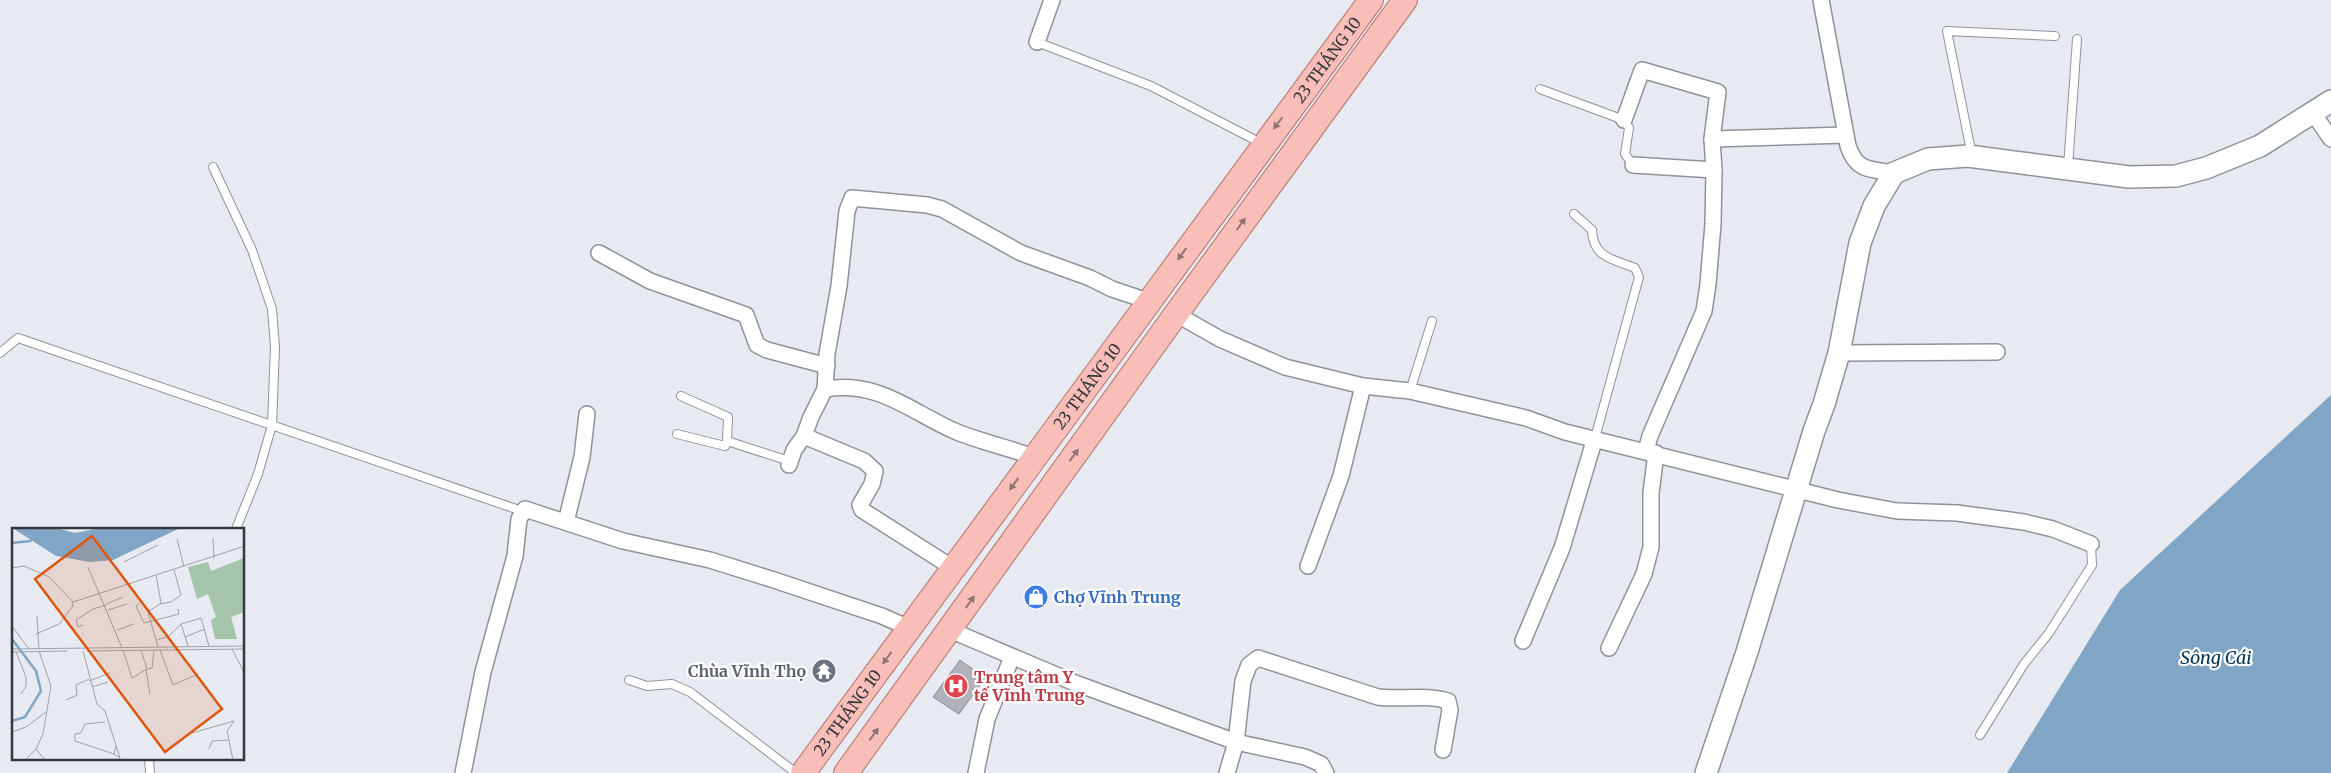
<svg xmlns="http://www.w3.org/2000/svg" width="2331" height="773" font-family="Merriweather,serif">
  <style>
    .water { fill: #81a6c5 }
    .building { fill: #b0b1b9; stroke: #8a8b93 }
    .lines { fill: none; stroke-linecap: round; stroke-linejoin: round }
    .lane-casing { stroke: #909299; stroke-width: 10 }
    .street-casing { stroke: #909299; stroke-width: 18 }
    .secondary-casing { stroke: #909299; stroke-width: 24 }
    .primary-casing { stroke: #b2736c; stroke-width: 26 }
    .lane { stroke: #fff; stroke-width: 8 }
    .street { stroke: #fff; stroke-width: 15 }
    .secondary { stroke: #fff; stroke-width: 21 }
    .primary { stroke: #f9beb7; stroke-width: 24 }
    .oneway { fill: #8e7472 }
    .labels { text-anchor: middle; stroke-width: 4.5; stroke-linejoin: round; paint-order: stroke }
    .street-label { font-size: 16px; fill: #36373a; stroke: #fff }
    .shop-label { font-size: 16px; font-weight: bold; fill: #366cbe; stroke: #fff; text-anchor: start }
    .worship-label { font-size: 16px; font-weight: bold; fill: #5b616d; stroke: #fff; text-anchor: end }
    .health-label { font-size: 16px; font-weight: bold; fill: #be3a42; stroke: #fff; text-anchor: start }
    .water-label { font-size: 18px; font-style: italic; fill: #023150; stroke: #fff }
    .inset-river { fill: none; stroke: #81a6c5; stroke-width: 2.5 }
    .inset-road { fill: none; stroke: #a1a2a8; stroke-width: 1 }
    .view { fill: #df570e; fill-opacity: 0.15; stroke: #df570e; stroke-width: 2.5 }
    .inset-edge { fill: none; stroke: #36373a; stroke-width: 2.5 }
  </style>
  <rect width="100%" height="100%" fill="#e8eaf2"/>
  <path class="water" d="M 2331,395 L 2331,773 L 2007,773 L 2120,590 Z"/>
  <path class="building" d="M 960,660 L 985,678 L 959,714 L 933,697 Z"/>
  <g class="lines">
    <defs>
      <g id="lane">
        <path d="M 1037,42 L 1151,86 L 1261,143"/>
        <path d="M 1540,89 L 1624,120 L 1629,128 L 1625,154 L 1633,165"/>
        <path d="M 1972,156 L 1947,31 L 2055,36"/>
        <path d="M 213,167 L 252,250 L 272,309 L 275,347 L 272,425 L 258,474 L 236,529"/>
        <path d="M 2068,167 L 2077,39"/>
        <path d="M 1574,214 L 1592,230 C 1593,258 1613,259 1635,268 L 1639,277 L 1595,438"/>
        <path d="M 0,353 L 18,338 L 522,511"/>
        <path d="M 1410,391 L 1432,321"/>
        <path d="M 681,396 L 728,417 L 727,441"/>
        <path d="M 677,434 L 725,446 L 727,441 L 783,459 L 789,465"/>
        <path d="M 629,680 L 647,686 L 672,684 L 690,692 L 796,773"/>
        <path d="M 1980,735 L 2024,664 L 2049,633 L 2092,565 L 2091,544"/>
        <path d="M 149,759 L 150,773"/>
      </g>
      <g id="street">
        <path d="M 1821,0 L 1848,146 C 1857,172 1870,169 1894,173"/>
        <path d="M 1037,42 L 1052,0"/>
        <path d="M 2313,113 L 2331,139"/>
        <path d="M 1624,120 L 1642,70 L 1718,92 L 1712,139 L 1714,170 L 1713,224 L 1708,284 L 1704,311 L 1650,436 L 1646,451"/>
        <path d="M 1712,139 L 1846,135"/>
        <path d="M 1633,165 L 1714,170"/>
        <path d="M 599,253 L 650,281 L 746,315 L 757,345 L 767,350 L 827,366"/>
        <path d="M 1176,314 L 1220,339 L 1285,367 L 1363,386 L 1410,391 L 1526,418 L 1565,432 L 1838,500 L 1897,511 L 1957,513 L 2024,522 L 2053,529 L 2091,544"/>
        <path d="M 1839,353 L 1997,352"/>
        <path d="M 825,389 L 827,354 L 839,286 L 847,211 L 852,198 L 927,205 L 942,209 L 1021,253 L 1090,278 L 1112,289 L 1148,301"/>
        <path d="M 789,465 L 794,450 L 804,436"/>
        <path d="M 566,522 L 582,457 L 587,414"/>
        <path d="M 1308,566 L 1341,476 L 1363,386"/>
        <path d="M 953,568 L 862,510 L 860,505 L 872,484 L 875,471 L 864,461 L 804,436 L 811,417 L 825,389 C 880,380 912,413 957,432 C 982,442 1009,448 1034,457"/>
        <path d="M 950,630 L 1075,683 L 1236,742 L 1305,757 L 1321,764 L 1326,773"/>
        <path d="M 1523,641 L 1562,548 L 1595,438"/>
        <path d="M 1609,648 L 1644,574 L 1651,547 L 1651,493 L 1656,453"/>
        <path d="M 463,773 L 483,672 L 515,556 L 519,519 L 525,509 L 623,541 L 710,560 L 774,580 L 882,616 L 909,628"/>
        <path d="M 976,773 L 987,719 L 1012,657"/>
        <path d="M 1227,773 L 1236,742 L 1243,681 L 1249,665 L 1258,658 L 1378,697 C 1401,700 1426,694 1448,701 L 1450,710 L 1443,750"/>
      </g>
      <path id="secondary" d="M 1706,773 L 1747,652 L 1814,431 L 1824,404 L 1839,353 L 1860,243 L 1874,206 L 1894,173 L 1928,159 L 1968,156 L 2129,177 L 2176,176 L 2206,168 L 2260,146 L 2331,101"/>
      <g id="primary">
        <path id="s1" d="M 803,773 L 1371,0"/>
        <path d="M 846,773 L 1176,314 L 1405,0"/>
      </g>
    </defs>
    <use href="#lane" class="lane-casing"/>
    <use href="#street" class="street-casing"/>
    <use href="#secondary" class="secondary-casing"/>
    <use href="#primary" class="primary-casing"/>
    <use href="#lane" class="lane"/>
    <use href="#street" class="street"/>
    <use href="#secondary" class="secondary"/>
    <use href="#primary" class="primary"/>
  </g>
  <defs><path id="oneway-solid" d="M-6-.8H1V-3.2L6.5 0L1 3.2V.8H-6Z" transform="scale(1.25)"/></defs>
  <g class="oneway">
    <use href="#oneway-solid" transform="translate(1278 123) rotate(127)"/>
    <use href="#oneway-solid" transform="translate(1241 224) rotate(-54)"/>
    <use href="#oneway-solid" transform="translate(1182 254) rotate(126)"/>
    <use href="#oneway-solid" transform="translate(1074 455) rotate(-54)"/>
    <use href="#oneway-solid" transform="translate(1014 484) rotate(126)"/>
    <use href="#oneway-solid" transform="translate(970 602) rotate(-55)"/>
    <use href="#oneway-solid" transform="translate(887 658) rotate(126)"/>
    <use href="#oneway-solid" transform="translate(874 734) rotate(-54)"/>
  </g>
  <defs>
    <symbol id="shop-disc" viewBox="-11 -11 22 22"><circle r="9.5" fill="#3f7fe0" stroke="#fff"/><path d="M-5-2.5h2.3a2.7 3.5 0 0 1 5.4 0H5L5.5 6h-11ZM-1.5-2.5h3a1.5 2.3 0 0 0-3 0Z" fill="#fff"/></symbol>
    <symbol id="temple-disc" viewBox="-11 -11 22 22"><circle r="9.5" fill="#6b7280" stroke="#fff"/><path d="M0-6L5-2H3V0L6.5 2.5H4V6H1.5V3h-3V6H-4V2.5H-6.5L-3 0V-2H-5Z" fill="#fff"/></symbol>
    <symbol id="hospital-disc" viewBox="-11 -11 22 22"><circle r="9.5" fill="#e0444e" stroke="#fff"/><path d="M-5-5h3v3.5h4V-5h3V5h-3V1.5h-4V5h-3Z" fill="#fff"/></symbol>
  </defs>
  <g fill-rule="evenodd">
    <use href="#shop-disc" x="1022" y="583" width="28" height="28"/>
    <use href="#temple-disc" x="810" y="657" width="28" height="28"/>
    <use href="#hospital-disc" x="942" y="672" width="28" height="28"/>
  </g>
  <g class="labels">
    <g class="street-label">
      <text dy="6" stroke="none"><textPath href="#s1" startOffset="885">23 THÁNG 10</textPath></text>
      <text dy="6" stroke="none"><textPath href="#s1" startOffset="480">23 THÁNG 10</textPath></text>
      <text dy="6" stroke="none"><textPath href="#s1" startOffset="75">23 THÁNG 10</textPath></text>
    </g>
    <g class="shop-label">
      <text x="1054" y="603">Chợ Vĩnh Trung</text>
    </g>
    <g class="worship-label">
      <text x="806" y="677">Chùa Vĩnh Thọ</text>
    </g>
    <g class="health-label">
      <text x="974" y="683">Trung tâm Y<tspan x="974" dy="18">tế Vĩnh Trung</tspan></text>
    </g>
    <g class="water-label">
      <text x="2216" y="664">Sông Cái</text>
    </g>
  </g>
  <g transform="translate(12 528)">
    <rect width="232" height="232" fill="#e8eaf2"/>
    <path d="M 232,30 L 232,84 L 219,89 L 225,111 L 203,111 L 199,92 L 204,89 L 196,66 L 185,71 L 176,39 L 196,34 L 199,43 Z" fill="#a4c4ab"/>
    <path d="M 2,1 L 48,1 L 63,5 L 83,1 L 166,1 L 101,32 L 78,34 L 44,28 Z" fill="#81a6c5"/>
    <path class="inset-river" d="M 0,15 L 18,13 L 22,9M 0,111 L 24,143 L 29,163 L 13,189 L 0,193"/>
    <path class="inset-road" d="M 201,10 L 202,31M 165,11 L 172,39M 112,34 L 146,17M 76,39 L 110,120M 0,40 L 12,38 L 37,49 L 61,74 L 233,18M 144,47 L 149,75 L 136,84 L 146,119M 128,75 L 124,78 L 132,95 L 167,86 L 166,81M 94,76 L 111,69M 148,76 L 159,74 L 169,67 L 162,42M 96,82 L 115,76M 25,88 L 27,121M 71,97 L 66,99 L 64,92 L 81,81 L 94,77M 0,98 L 17,121M 105,102 L 122,96M 24,106 L 47,96 L 61,78 L 60,74M 173,109 L 193,101M 145,112 L 157,108 L 169,96M 176,118 L 169,96 L 189,90 L 197,118M 0,121 L 233,118M 220,121 L 233,146M 111,122 L 120,150 L 135,141M 129,122 L 135,141 L 140,140 L 142,123M 148,122 L 161,157 L 186,146M 27,123 L 39,158 L 31,206 L 24,221 L 33,232M 71,123 L 85,176 L 93,183 L 108,230M 75,123 L 233,121M 0,124 L 55,123M 4,124 L 14,149 L 14,158 L 9,166M 134,142 L 138,166M 77,153 L 98,145M 80,159 L 96,154M 54,172 L 65,167 L 64,157 L 77,151M 93,194 L 73,196 L 69,205 L 63,206 L 63,213 L 102,226M 0,204 L 14,199 L 34,184M 180,205 L 222,193 L 215,203 L 221,232M 104,218 L 102,226 L 108,230M 197,221 L 200,213 L 217,212M 13,232 L 24,221"/>
    <path class="view" d="M 80,8 L 210,181 L 153,224 L 23,51 Z"/>
    <rect width="232" height="232" class="inset-edge"/>
  </g>
</svg>
